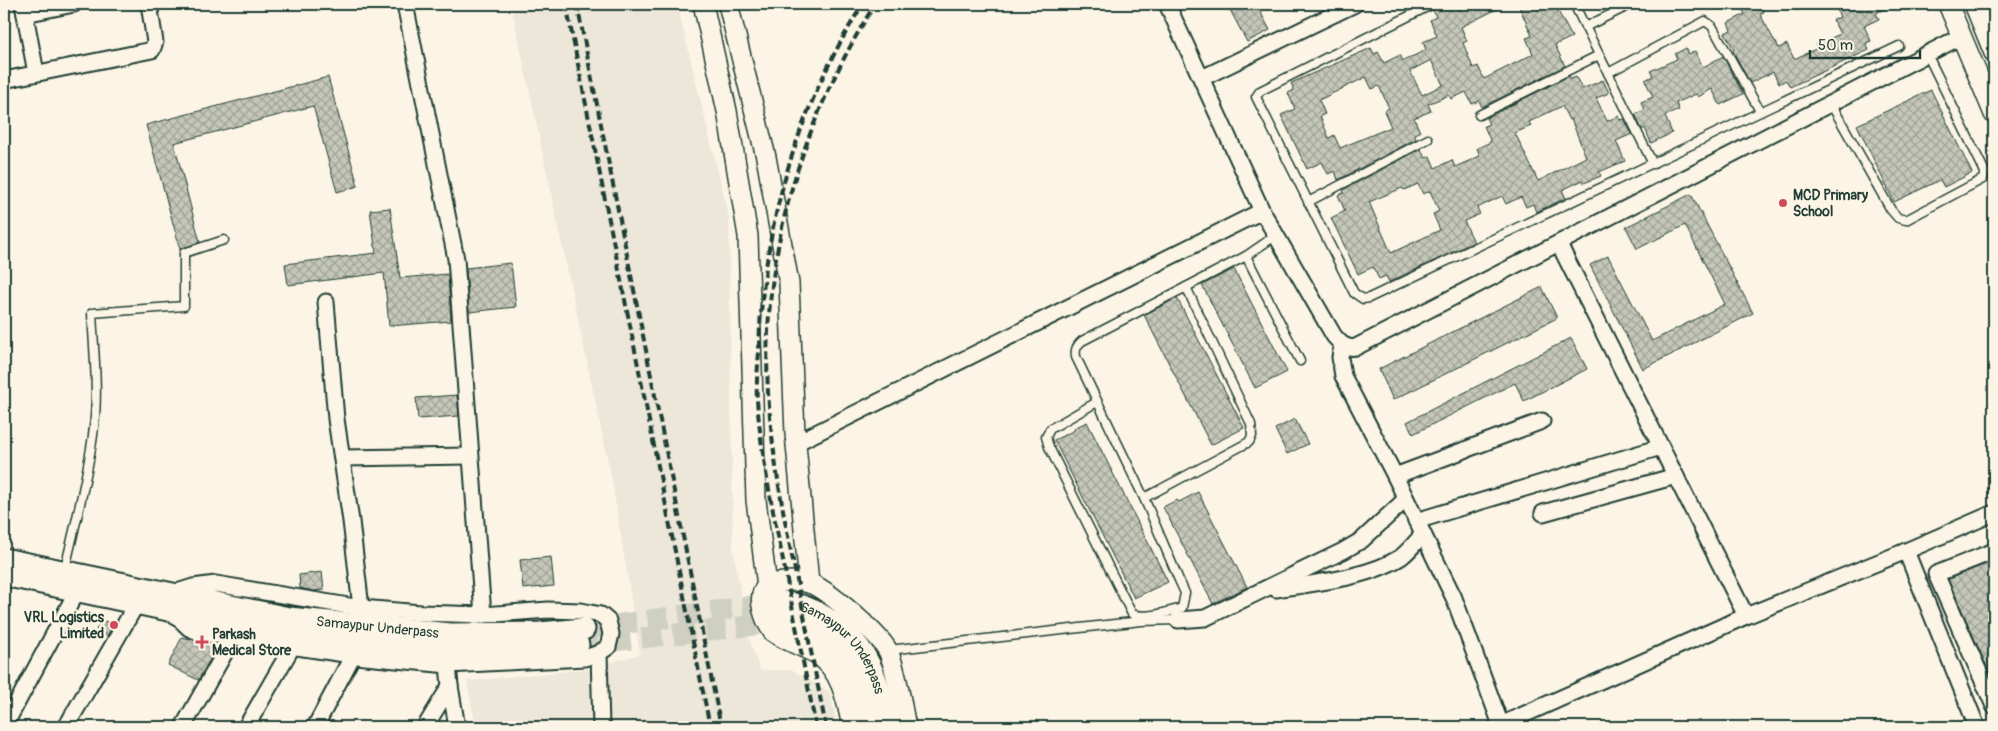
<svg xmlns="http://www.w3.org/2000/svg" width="1998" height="731" font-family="Pangolin,sans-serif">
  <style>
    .built { fill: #ece7d8 }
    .building { fill: url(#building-cross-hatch); stroke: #1f3d34; fill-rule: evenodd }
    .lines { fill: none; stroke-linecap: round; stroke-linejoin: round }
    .secondary-tunnel { stroke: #d0d0c2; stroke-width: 21; stroke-dasharray: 21 11; stroke-linecap: butt }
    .service-casing { stroke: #1f3d34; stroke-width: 11 }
    .minor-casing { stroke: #1f3d34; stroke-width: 19 }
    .tertiary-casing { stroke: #1f3d34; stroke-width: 22 }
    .secondary-casing { stroke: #1f3d34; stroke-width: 25 }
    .service { stroke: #fcf5e5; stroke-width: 8 }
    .minor { stroke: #fcf5e5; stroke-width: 15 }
    .tertiary { stroke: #fcf5e5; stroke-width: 19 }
    .secondary { stroke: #fcf5e5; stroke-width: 21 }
    .rail { stroke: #1f3d34; stroke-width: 4; stroke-dasharray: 8 4; stroke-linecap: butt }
    .poi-dot { fill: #d1495b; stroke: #fcf5e5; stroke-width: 2 }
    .labels { text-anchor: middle; stroke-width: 5; stroke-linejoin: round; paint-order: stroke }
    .poi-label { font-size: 14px; font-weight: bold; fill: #1f3d34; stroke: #fcf5e5; text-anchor: start }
    .street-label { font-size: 14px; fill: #1f3d34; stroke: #fcf5e5 }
  </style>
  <defs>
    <pattern id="building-cross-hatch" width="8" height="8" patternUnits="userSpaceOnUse" patternTransform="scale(1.25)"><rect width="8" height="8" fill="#c5c7b9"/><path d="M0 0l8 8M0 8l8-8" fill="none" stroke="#9fa397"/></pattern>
  </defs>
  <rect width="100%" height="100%" fill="#fcf5e5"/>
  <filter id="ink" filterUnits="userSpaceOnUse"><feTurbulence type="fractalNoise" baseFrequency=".02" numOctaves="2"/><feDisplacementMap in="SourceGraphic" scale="10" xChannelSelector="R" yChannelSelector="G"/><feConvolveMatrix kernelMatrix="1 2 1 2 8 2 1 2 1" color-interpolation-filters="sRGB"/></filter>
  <g filter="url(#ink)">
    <path class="built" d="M 511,4 L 677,4 L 729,217 L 733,548 L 748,635 L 760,670 L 792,670 L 830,692 L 837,727 L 476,727 L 467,681 L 588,669 L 640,654 L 612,480 Z"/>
    <g class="building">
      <path d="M 1227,4 L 1256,4 L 1270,30 L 1247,42 Z"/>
      <path d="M 1447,4 L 1507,4 L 1461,27 L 1467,41 L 1463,43 L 1473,68 L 1478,66 L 1484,79 L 1533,54 L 1526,38 L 1532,36 L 1518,4 L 1554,4 L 1572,37 L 1555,45 L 1565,66 L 1482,107 L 1479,101 L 1472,104 L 1466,92 L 1451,99 L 1449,95 L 1428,104 L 1431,111 L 1414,118 L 1420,132 L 1414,134 L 1416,139 L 1338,180 L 1335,171 L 1328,174 L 1322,162 L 1307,169 L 1281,115 L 1295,109 L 1288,93 L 1294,90 L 1291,83 L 1371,48 L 1374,54 L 1378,52 L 1384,63 L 1400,55 L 1403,61 L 1426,50 L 1423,42 L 1437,36 L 1430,20 L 1436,17 L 1433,10 ZM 1431,60 L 1443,85 L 1422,95 L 1410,71 ZM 1366,77 L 1372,89 L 1379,86 L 1389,108 L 1384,111 L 1391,127 L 1340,148 L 1334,135 L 1329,138 L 1320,116 L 1325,114 L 1319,100 Z"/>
      <path d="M 1739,4 L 1760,4 L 1764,12 L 1760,14 L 1775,42 L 1776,42 L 1779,48 L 1787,44 L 1794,59 L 1818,48 L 1816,45 L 1840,34 L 1833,20 L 1840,17 L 1837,10 L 1851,4 L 1895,4 L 1876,13 L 1879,19 L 1864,26 L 1871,41 L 1866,43 L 1869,50 L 1790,87 L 1786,80 L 1779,84 L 1773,72 L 1750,83 L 1733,51 L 1734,50 L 1725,33 L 1731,30 L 1728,23 L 1745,14 Z"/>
      <path d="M 1686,48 L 1689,54 L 1695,51 L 1703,67 L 1723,56 L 1743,94 L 1720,105 L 1712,89 L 1698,97 L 1696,94 L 1676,103 L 1679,110 L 1665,116 L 1672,133 L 1651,143 L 1645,128 L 1642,130 L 1635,114 L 1645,110 L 1641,102 L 1653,97 L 1645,80 L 1653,76 L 1650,71 L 1677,59 L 1675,54 Z"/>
      <path d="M 1569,76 L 1571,79 L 1576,77 L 1582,89 L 1603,80 L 1609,93 L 1596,98 L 1607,121 L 1619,116 L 1620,120 L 1624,119 L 1632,134 L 1616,141 L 1625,161 L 1599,172 L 1601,176 L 1584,183 L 1583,180 L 1562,190 L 1566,198 L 1536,212 L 1533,204 L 1526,207 L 1521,197 L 1506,204 L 1502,196 L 1477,208 L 1480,214 L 1464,221 L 1474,242 L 1389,282 L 1386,276 L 1379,279 L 1373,267 L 1358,274 L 1331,218 L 1345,211 L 1338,195 L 1344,193 L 1343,190 L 1421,149 L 1425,158 L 1430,156 L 1435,168 L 1452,160 L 1455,167 L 1480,156 L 1477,148 L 1491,142 L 1484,126 L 1489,124 L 1486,118 ZM 1562,106 L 1569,120 L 1571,119 L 1586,157 L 1538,181 L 1515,133 L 1531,126 L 1529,122 ZM 1418,184 L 1423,194 L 1430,191 L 1439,211 L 1433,214 L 1440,230 L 1391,253 L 1369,202 L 1402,188 L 1404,190 Z"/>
      <path d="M 328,77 L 358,186 L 337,192 L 313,106 L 174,143 L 200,242 L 180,249 L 146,125 Z"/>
      <path d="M 1931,90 L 1972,173 L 1944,187 L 1940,180 L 1894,202 L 1857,125 Z"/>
      <path d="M 1691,194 L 1753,313 L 1643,369 L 1590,265 L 1608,256 L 1652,341 L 1725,304 L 1685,225 L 1637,249 L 1626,227 Z"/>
      <path d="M 390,208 L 400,278 L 448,274 L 451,321 L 389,326 L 384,273 L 288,285 L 285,264 L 376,253 L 370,210 Z"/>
      <path d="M 511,263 L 516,307 L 469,312 L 466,268 Z"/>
      <path d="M 1234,269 L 1287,372 L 1255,388 L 1202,285 Z"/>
      <path d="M 1542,287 L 1557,318 L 1393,400 L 1379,369 Z"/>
      <path d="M 1177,298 L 1244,428 L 1211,445 L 1144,315 Z"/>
      <path d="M 1571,338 L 1587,369 L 1524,401 L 1515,383 L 1413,434 L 1407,422 Z"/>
      <path d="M 457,395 L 459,416 L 418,419 L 416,398 Z"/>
      <path d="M 1295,419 L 1308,444 L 1287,454 L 1275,429 Z"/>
      <path d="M 1087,422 L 1168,582 L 1134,598 L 1054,440 L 1075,430 L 1074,428 Z"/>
      <path d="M 1198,492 L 1247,587 L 1213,604 L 1163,507 L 1177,500 L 1179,502 Z"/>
      <path d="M 551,557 L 554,586 L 523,589 L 520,560 Z"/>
      <path d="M 1994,561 L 1994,683 L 1948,579 Z"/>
      <path d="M 322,572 L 324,590 L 313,591 L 300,588 L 299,575 Z"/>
      <path d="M 101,621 L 115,623 L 107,636 L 96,630 Z"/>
      <path d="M 182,637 L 218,646 L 198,680 L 168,665 Z"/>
    </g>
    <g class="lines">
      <g class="secondary-tunnel">
        <path d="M 584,629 L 767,604"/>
        <path d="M 578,645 L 773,623"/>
      </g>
      <defs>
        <g id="service">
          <path d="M 1433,4 L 1260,91 L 1256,97 L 1354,293 L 1363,299 L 1369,298 L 1899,46"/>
          <path d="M 1574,4 L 1653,164"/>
          <path d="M 1585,27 L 1632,4"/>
          <path d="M 1608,73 L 1705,21 L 1712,26 L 1760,111"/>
          <path d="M 1831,104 L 1891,210 L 1898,218 L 1906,220 L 1983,179 L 1985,172 L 1927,54"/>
          <path d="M 1479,115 L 1599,55"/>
          <path d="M 1308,202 L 1428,139"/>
          <path d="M 1246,256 L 1300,361"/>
          <path d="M 1097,402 L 1050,429 L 1046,437 L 1049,447 L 1132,614 C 1148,619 1167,612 1182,608 L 1185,593 L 1179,580 L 1144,498 L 1076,357 C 1075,350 1076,346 1082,341 L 1246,256 L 1275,236"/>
          <path d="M 1144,498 L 1249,442 L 1252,436 L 1251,424 L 1186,287"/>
          <path d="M 65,569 C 75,525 87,480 93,435 C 99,394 94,353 92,313 L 184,306 L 184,253 L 224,240"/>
          <path d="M 889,650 L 1141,621 L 1178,620"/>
        </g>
        <g id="minor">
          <path d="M 23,4 L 36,73"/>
          <path d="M 405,4 L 456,259 L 483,615"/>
          <path d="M 1167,4 L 1262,211 L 1334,336 C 1341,344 1346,349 1356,347 L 1962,36"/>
          <path d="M 25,14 L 74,4"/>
          <path d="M 1202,78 L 1355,4"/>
          <path d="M 4,80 L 152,50 L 155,42 L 149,4"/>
          <path d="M 1559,244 L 1746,616"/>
          <path d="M 326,302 L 336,419 L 351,521 L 361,608"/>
          <path d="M 1342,346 L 1340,357 L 1343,376 L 1395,476 L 1454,598 L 1501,725"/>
          <path d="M 796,443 L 1262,211"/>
          <path d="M 342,458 L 470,456"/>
          <path d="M 1395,476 L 1542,421"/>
          <path d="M 1543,513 L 1676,476"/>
          <path d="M 1416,521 L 1661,447"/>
          <path d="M 1906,551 L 1977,727"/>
          <path d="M 1994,551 L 1936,574 L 1994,706"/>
          <path d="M 1276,589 C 1314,583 1368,578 1401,557 C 1409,551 1416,542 1423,534"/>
          <path d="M 171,611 L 189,628 L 201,633 L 365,657 L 448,665 L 585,658 L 599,653 L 608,647 L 611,634 L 608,621 L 601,615 L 581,611 L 548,610 L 483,615 L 421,613 L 361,608 L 216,584 L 193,587 L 174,593"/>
          <path d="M 1178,620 L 1205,618 L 1343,551 L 1362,540 L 1406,499"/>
          <path d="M 599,653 L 601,727"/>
          <path d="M 448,665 L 450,686 L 457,727"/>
          <path d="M 4,727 L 77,591 L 80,581"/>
          <path d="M 66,727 L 137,603"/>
          <path d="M 183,727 L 233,638"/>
          <path d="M 246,727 L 292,647"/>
          <path d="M 315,727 L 353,655"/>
          <path d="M 425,727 L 450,686"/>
          <path d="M 1496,727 L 1746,616 L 1906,551 L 1994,513"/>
        </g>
        <g id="tertiary">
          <path d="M 703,4 L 727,111 L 748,236 L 756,500 L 767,586"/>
          <path d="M 728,4 L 766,157 L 789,283 L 795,434 L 809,583"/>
          <path d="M 1948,4 L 1994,114"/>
          <path d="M 1974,4 L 1994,53"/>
          <path d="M 852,727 C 847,701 841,668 815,653 C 801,646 786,641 773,632 C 765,621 755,596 767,586 C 780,582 796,579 809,583 C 827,589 882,636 889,653 C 898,676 901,703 906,727"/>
        </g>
        <g id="secondary">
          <path id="s1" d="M 4,559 L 289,618 L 450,634 L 540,633 L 584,629"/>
          <path d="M 4,575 L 281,634 L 451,650 L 536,651 L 578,645"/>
          <path id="s2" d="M 767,604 C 802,595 850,628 866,658 C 878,679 883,703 888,727"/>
          <path d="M 773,623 C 787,620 797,624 810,630 C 850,649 862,687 871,727"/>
        </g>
      </defs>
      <use href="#service" class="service-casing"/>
      <use href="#minor" class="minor-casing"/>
      <use href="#tertiary" class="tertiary-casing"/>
      <use href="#secondary" class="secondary-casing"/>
      <use href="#service" class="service"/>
      <use href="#minor" class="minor"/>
      <use href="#tertiary" class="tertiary"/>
      <use href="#secondary" class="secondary"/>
      <g class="rail">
        <path d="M 566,4 L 710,727"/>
        <path d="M 577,4 L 721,727"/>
        <path d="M 816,727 C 805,672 794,616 783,560 C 772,507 761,454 757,400 C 756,384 758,367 759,351 C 762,228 797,108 863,4"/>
        <path d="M 826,727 C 816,677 806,626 796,575 C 783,515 772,453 768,392 C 761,253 802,121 875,4"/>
      </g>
    </g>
  </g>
  <g class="poi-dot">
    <circle cx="1783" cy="203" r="5"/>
    <circle cx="114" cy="625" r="5"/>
    <path d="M199.5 634.5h5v5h5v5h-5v5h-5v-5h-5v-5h5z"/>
  </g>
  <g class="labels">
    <g class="poi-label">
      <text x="1793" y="200">MCD Primary<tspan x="1793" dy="16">School</tspan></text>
      <text x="104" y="622" text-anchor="end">VRL Logistics<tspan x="104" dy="16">Limited</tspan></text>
      <text x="212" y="639">Parkash<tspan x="212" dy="16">Medical Store</tspan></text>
    </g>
    <g class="street-label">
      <text dy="5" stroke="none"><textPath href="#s1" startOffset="380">Samaypur Underpass</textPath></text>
      <text dy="5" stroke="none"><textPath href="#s2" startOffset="96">Samaypur Underpass</textPath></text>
    </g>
  </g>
  <rect width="1998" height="731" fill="none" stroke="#fcf5e5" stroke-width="20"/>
  <rect x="10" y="10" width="1978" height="711" fill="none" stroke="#1f3d34" stroke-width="2" filter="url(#ink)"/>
  <path d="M1810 50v8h110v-8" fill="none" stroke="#1f3d34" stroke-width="2.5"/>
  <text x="1818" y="50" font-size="15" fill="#1f3d34" stroke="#fcf5e5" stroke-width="4" paint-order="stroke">50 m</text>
</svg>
